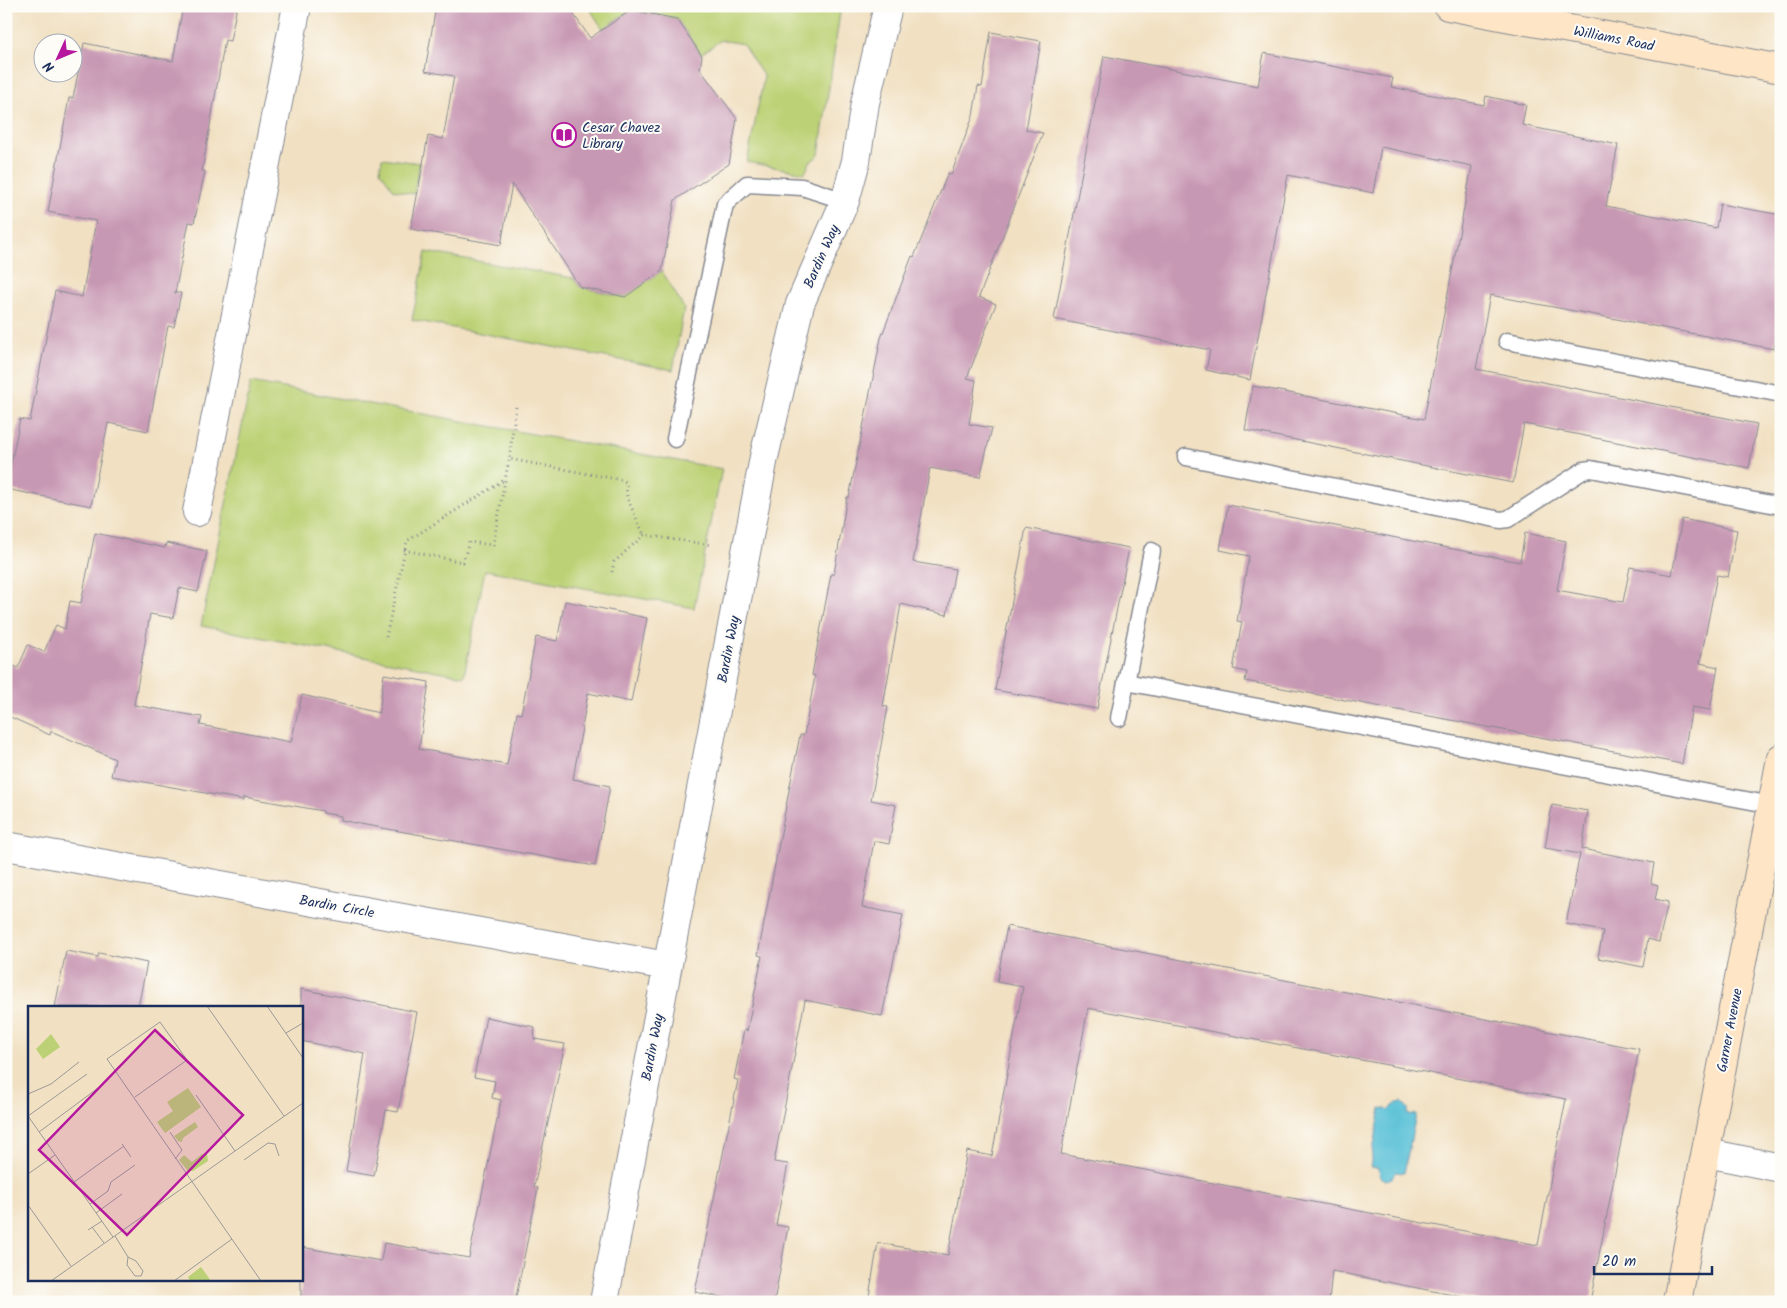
<svg xmlns="http://www.w3.org/2000/svg" width="1787" height="1308" font-family="Kalam,sans-serif">
  <style>
    .green { fill: #bcd175; stroke: #6c806a }
    .water { fill: #5ac1d7; stroke: #3a789a }
    .building { fill: #c798b3; fill-rule: evenodd }
    .lines { fill: none; stroke-linecap: round; stroke-linejoin: round }
    .lane-casing { stroke: #868890; stroke-width: 19 }
    .street-casing { stroke: #868890; stroke-width: 30 }
    .secondary-casing { stroke: #868890; stroke-width: 30 }
    .path { stroke: #868890; stroke-width: 3; stroke-dasharray: 1 4; stroke-linecap: butt }
    .lane { stroke: #fff; stroke-width: 16 }
    .street { stroke: #fff; stroke-width: 28 }
    .secondary { stroke: #fde5c5; stroke-width: 28 }
    .labels { text-anchor: middle; stroke-width: 4; stroke-linejoin: round; paint-order: stroke }
    .street-label { font-size: 14px; fill: #1b2f5e; stroke: #fdfcf7 }
    .poi-label { font-size: 14px; fill: #1b2f5e; stroke: #fdfcf7; text-anchor: start }
    .inset-road { fill: none; stroke: #9b9999; stroke-width: 1 }
    .view { fill: #b5179e; fill-opacity: 0.15; stroke: #b5179e; stroke-width: 2.5 }
    .inset-edge { fill: none; stroke: #1b2f5e; stroke-width: 2.5 }
  </style>
  <rect width="100%" height="100%" fill="#fdfcf7"/>
  <filter id="ink" filterUnits="userSpaceOnUse"><feTurbulence type="fractalNoise" baseFrequency=".02" numOctaves="2"/><feDisplacementMap in="SourceGraphic" scale="10" xChannelSelector="R" yChannelSelector="G"/><feConvolveMatrix kernelMatrix="1 2 1 2 8 2 1 2 1" color-interpolation-filters="sRGB"/></filter>
  <filter id="wash" filterUnits="userSpaceOnUse"><feTurbulence type="fractalNoise" baseFrequency=".0096" numOctaves="4" result="noise"/><feDisplacementMap in="SourceGraphic" scale="20" xChannelSelector="R" yChannelSelector="G"/><feGaussianBlur stdDeviation="1.12" result="paint"/><feColorMatrix in="noise" values="0 0 0 0 0 0 0 0 0 0 0 0 0 0 0 0 0 1.4 0 .05"/><feComposite in="paint" operator="in"/></filter>
  <g filter="url(#wash)">
    <rect width="100%" height="100%" fill="#f1e0c1"/>
    <g class="green">
      <path d="M 588,6 L 841,6 L 819,155 L 810,162 L 805,173 L 747,162 L 764,77 L 743,44 L 721,40 L 701,54 L 677,19 L 631,10 L 603,29 Z"/>
      <path d="M 382,158 L 420,163 L 414,194 L 394,190 L 380,171 Z"/>
      <path d="M 426,252 L 573,278 L 580,287 L 624,297 L 662,271 L 684,308 L 673,370 L 412,320 Z"/>
      <path d="M 251,382 L 722,469 L 694,608 L 485,570 L 464,676 L 201,626 Z"/>
    </g>
    <path class="water" d="M 1402,1102 L 1408,1108 L 1408,1114 L 1416,1115 L 1404,1173 L 1396,1172 L 1392,1178 L 1386,1180 L 1381,1177 L 1378,1168 L 1370,1167 L 1381,1108 L 1390,1110 L 1394,1104 Z"/>
    <g id="blocks">
      <g class="building">
        <path d="M 183,6 L 237,6 L 230,41 L 225,40 L 202,171 L 205,171 L 194,223 L 189,222 L 175,293 L 181,293 L 174,327 L 168,326 L 148,431 L 108,423 L 91,506 L 6,489 L 20,419 L 30,421 L 55,291 L 82,297 L 96,221 L 48,212 L 69,98 L 73,98 L 84,43 L 173,61 Z"/>
        <path d="M 436,6 L 568,6 L 590,38 L 631,10 L 677,19 L 702,56 L 700,69 L 737,119 L 729,164 L 675,200 L 662,271 L 625,297 L 580,287 L 512,184 L 501,245 L 411,229 L 428,136 L 443,139 L 454,76 L 425,71 Z"/>
        <path d="M 991,32 L 1041,41 L 1026,130 L 1043,133 L 979,297 L 996,304 L 967,378 L 976,380 L 969,424 L 992,428 L 980,477 L 930,468 L 913,562 L 955,569 L 947,615 L 901,604 L 883,706 L 888,707 L 871,800 L 896,805 L 889,844 L 874,841 L 862,907 L 903,915 L 882,1016 L 805,1000 L 774,1162 L 788,1164 L 776,1225 L 788,1227 L 774,1302 L 744,1302 L 695,1292 L 738,1080 L 734,1079 L 744,1030 L 747,1031 L 762,956 L 758,955 L 790,785 L 800,735 L 804,735 L 815,676 L 812,675 L 831,574 L 834,574 L 847,497 L 849,497 L 881,338 L 912,256 L 914,257 L 948,173 L 951,175 L 973,116 L 978,86 L 982,87 Z"/>
        <path d="M 1264,53 L 1393,78 L 1391,87 L 1484,105 L 1486,96 L 1526,105 L 1522,125 L 1618,145 L 1606,206 L 1716,228 L 1720,204 L 1781,215 L 1781,310 L 1774,349 L 1490,295 L 1476,369 L 1757,424 L 1749,468 L 1524,424 L 1513,483 L 1245,430 L 1253,386 L 1424,419 L 1472,166 L 1381,147 L 1373,193 L 1288,175 L 1250,380 L 1206,370 L 1210,350 L 1054,319 L 1104,56 L 1258,86 Z"/>
        <path d="M 1228,505 L 1520,562 L 1525,533 L 1566,541 L 1557,590 L 1623,602 L 1630,567 L 1672,575 L 1682,519 L 1737,530 L 1728,577 L 1717,575 L 1700,663 L 1718,667 L 1710,710 L 1692,707 L 1682,764 L 1245,681 L 1247,672 L 1233,669 L 1242,622 L 1237,621 L 1249,556 L 1220,550 Z"/>
        <path d="M 1026,528 L 1129,548 L 1097,709 L 995,690 Z"/>
        <path d="M 95,533 L 165,548 L 166,543 L 207,551 L 198,592 L 179,588 L 173,618 L 150,614 L 134,705 L 202,717 L 200,725 L 291,742 L 302,695 L 379,713 L 384,674 L 429,682 L 419,749 L 507,765 L 517,713 L 521,714 L 536,637 L 557,641 L 565,601 L 647,618 L 631,702 L 588,693 L 573,779 L 610,786 L 595,866 L 360,824 L 341,820 L 341,816 L 323,813 L 323,811 L 244,797 L 244,800 L 111,776 L 115,759 L 51,731 L 50,735 L 6,715 L 6,662 L 18,668 L 28,645 L 44,652 L 56,625 L 65,629 L 70,601 L 81,603 Z"/>
        <path d="M 1552,805 L 1588,811 L 1582,849 L 1654,863 L 1651,883 L 1658,885 L 1655,899 L 1668,902 L 1659,942 L 1648,939 L 1643,967 L 1598,958 L 1603,931 L 1566,924 L 1580,854 L 1545,848 Z"/>
        <path d="M 1007,926 L 1639,1049 L 1590,1302 L 1488,1302 L 1332,1271 L 1329,1302 L 868,1302 L 878,1243 L 948,1255 L 967,1151 L 992,1156 L 1023,987 L 997,982 ZM 1088,1008 L 1566,1099 L 1538,1245 L 1061,1154 Z"/>
        <path d="M 66,951 L 98,957 L 99,953 L 147,963 L 138,1007 L 55,1007 Z"/>
        <path d="M 301,989 L 417,1012 L 398,1112 L 386,1110 L 374,1176 L 346,1171 L 365,1054 L 301,1041 Z"/>
        <path d="M 486,1017 L 535,1027 L 534,1039 L 565,1044 L 534,1187 L 538,1188 L 515,1302 L 301,1302 L 301,1247 L 381,1261 L 384,1243 L 469,1258 L 501,1100 L 492,1098 L 495,1081 L 474,1077 Z"/>
      </g>
    </g>
  </g>
  <g filter="url(#ink)">
    <use href="#blocks" fill-opacity="0" stroke="#868890" stroke-width="1"/>
    <g class="lines">
      <defs>
        <g id="lane">
          <path d="M 1507,341 L 1781,394"/>
          <path d="M 675,439 L 725,204 L 747,184 L 802,187 L 845,201"/>
          <path d="M 1186,457 L 1501,520 L 1508,519 L 1584,470 L 1591,469 L 1781,506"/>
          <path d="M 1126,682 L 1772,805"/>
          <path d="M 1119,718 L 1152,551"/>
        </g>
        <g id="street">
          <path d="M 197,512 L 297,6"/>
          <path d="M 6,846 L 667,966"/>
          <path d="M 1707,1153 L 1781,1168"/>
          <path d="M 604,1302 L 764,457 L 800,304 L 845,201 L 856,161 L 865,103 L 888,6"/>
        </g>
        <g id="secondary">
          <path d="M 1448,6 L 1781,69"/>
          <path d="M 1677,1302 L 1781,758"/>
        </g>
      </defs>
      <use href="#lane" class="lane-casing"/>
      <use href="#street" class="street-casing"/>
      <use href="#secondary" class="secondary-casing"/>
      <g class="path">
        <path d="M 522,9 L 526,6"/>
        <path d="M 516,407 L 509,459 L 622,480 L 626,482 L 627,498 L 644,535"/>
        <path d="M 404,550 L 463,562 L 469,542 L 493,545 L 509,459"/>
        <path d="M 612,572 L 614,562 L 644,535 L 712,545"/>
        <path d="M 386,637 L 407,541 L 506,479"/>
      </g>
      <use href="#lane" class="lane"/>
      <use href="#street" class="street"/>
      <use href="#secondary" class="secondary"/>
    </g>
  </g>
  <defs>
    <symbol id="library-ring" viewBox="-11 -11 22 22"><circle r="9.5" fill="#fdfcf7" stroke="#b5179e" stroke-width="1.5"/><path d="M-6-4Q-3-5.5-.7-3.5V5Q-3 3-6 4ZM6-4Q3-5.5 .7-3.5V5Q3 3 6 4Z" fill="#b5179e"/></symbol>
  </defs>
  <g fill-rule="evenodd">
    <use href="#library-ring" x="550" y="121" width="28" height="28"/>
  </g>
  <g class="labels">
    <g class="street-label">
      <text transform="translate(1614 38) rotate(11)" y="5">Williams Road</text>
      <text transform="translate(821 256) rotate(-66)" y="5">Bardin Way</text>
      <text transform="translate(728 649) rotate(-79)" y="5">Bardin Way</text>
      <text transform="translate(337 906) rotate(10)" y="5">Bardin Circle</text>
      <text transform="translate(1729 1030) rotate(-79)" y="5">Garner Avenue</text>
      <text transform="translate(652 1047) rotate(-79)" y="5">Bardin Way</text>
    </g>
    <g class="poi-label">
      <text x="582" y="132">Cesar Chavez<tspan x="582" dy="16">Library</tspan></text>
    </g>
  </g>
  <g transform="translate(28 1006)">
    <rect width="275" height="275" fill="#f1e0c1"/>
    <path d="M 23,28 L 32,41 L 15,53 L 8,43 ZM 160,82 L 173,101 L 137,127 L 129,116 L 145,105 L 139,96 ZM 167,116 L 170,121 L 155,132 L 154,136 L 150,135 L 146,130 ZM 174,148 L 179,148 L 180,155 L 165,165 L 160,165 L 151,154 L 156,149 L 164,156 ZM 173,261 L 183,275 L 162,275 L 160,271 Z" fill="#bcd175"/>
    <path class="inset-road" d="M 179,0 L 256,110M 239,0 L 275,52M 258,27 L 275,17M 0,88 L 23,78 L 51,56M 168,89 L 207,145M 107,91 L 159,54 L 132,16 L 79,53 L 233,275M 0,110 L 85,231M 0,110 L 59,68M 11,126 L 70,82M 142,126 L 154,144 L 147,153M 94,138 L 103,151M 216,154 L 240,137 L 247,138 L 251,150M 0,168 L 27,149M 46,176 L 96,140M 62,198 L 80,185 L 83,176 L 107,159M 0,199 L 43,260M 68,207 L 94,188M 64,221 L 76,237M 60,224 L 74,215M 87,230 L 100,251 L 99,259 L 107,270 L 113,270 L 115,265 L 108,255 L 100,251M 23,275 L 275,97M 146,275 L 204,233"/>
    <path class="view" d="M 127,24 L 215,109 L 99,229 L 11,144 Z"/>
    <rect width="275" height="275" class="inset-edge"/>
  </g>
  <rect width="1787" height="1308" fill="none" stroke="#fdfcf7" stroke-width="25"/>
  <g transform="translate(58 58) rotate(226)"><circle r="24" fill="#fdfcf7" stroke="#a3aaba"/>
  <path d="M0-4L9 19L0 12L-9 19Z" fill="#b5179e"/>
  <text y="-8" font-size="14" font-weight="bold" text-anchor="middle" fill="#1b2f5e">N</text>
  </g>
  <path d="M1594 1266v8h118v-8" fill="none" stroke="#1b2f5e" stroke-width="2.5"/>
  <text x="1602" y="1266" font-size="15" fill="#1b2f5e" stroke="#fdfcf7" stroke-width="4" paint-order="stroke">20 m</text>
</svg>
